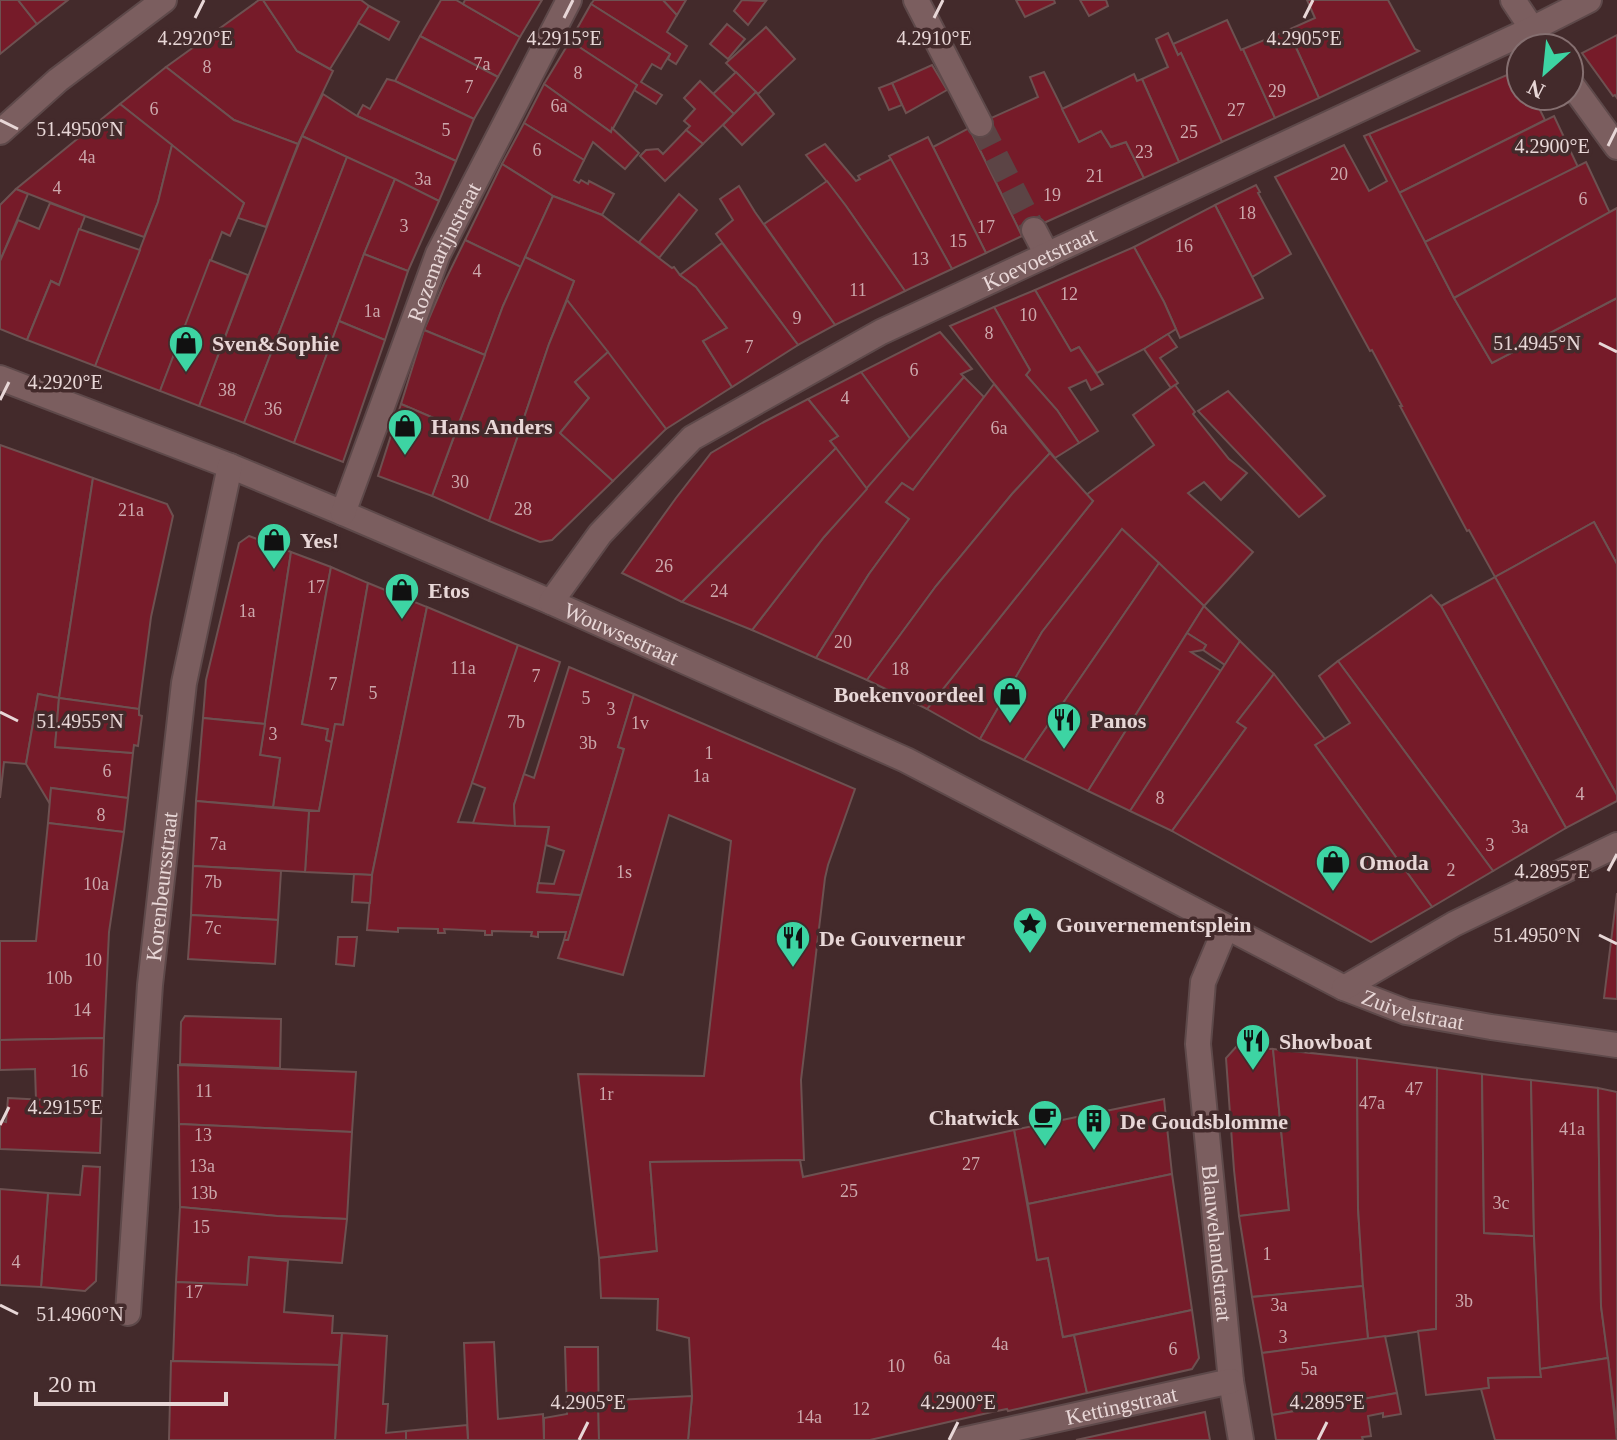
<svg xmlns="http://www.w3.org/2000/svg" width="1617" height="1440" font-family="'Times New Roman',serif">
  <style>
    .building { fill: #761b29; stroke: #6d5151; stroke-width: 2 }
    .lines { fill: none; stroke-linecap: round; stroke-linejoin: round }
    .minor-tunnel { stroke: #5c4445; stroke-width: 24; stroke-dasharray: 24 12; stroke-linecap: butt }
    .minor-casing { stroke: #5e494a; stroke-width: 28 }
    .minor { stroke: #7b5e5f; stroke-width: 24 }
    .ticks { fill: none; stroke: #e8d7d7; stroke-width: 3 }
    .labels { text-anchor: middle; stroke-width: 7; stroke-linejoin: round; paint-order: stroke }
    .number-label { font-size: 18px; fill: #cca8ac }
    .street-label { font-size: 22px; fill: #e8d7d7; stroke: #432a2b }
    .poi-label { font-size: 22px; font-weight: bold; fill: #e8d7d7; stroke: #432a2b; text-anchor: start }
    .ticks-label { font-size: 20px; text-anchor: middle; fill: #e8d7d7; stroke: #432a2b; stroke-width: 7; stroke-linejoin: round; paint-order: stroke }
  </style>
  <rect width="100%" height="100%" fill="#432a2b"/>
  <g class="building">
    <path d="M 0,0 L 18,0 L 37,24 L 0,54 Z"/>
    <path d="M 18,0 L 68,0 L 37,24 Z"/>
    <path d="M 259,0 L 263,0 L 297,51 L 333,71 L 298,144 L 234,120 L 166,67 Z"/>
    <path d="M 263,0 L 361,0 L 369,6 L 330,69 L 297,51 Z"/>
    <path d="M 441,0 L 456,0 L 520,37 L 498,77 L 420,36 Z"/>
    <path d="M 465,0 L 542,0 L 520,37 L 463,4 Z"/>
    <path d="M 594,0 L 663,0 L 677,15 L 667,32 L 687,46 L 676,64 L 668,59 L 670,54 L 591,4 Z"/>
    <path d="M 663,0 L 686,0 L 677,15 Z"/>
    <path d="M 742,0 L 766,1 L 748,25 L 734,11 Z"/>
    <path d="M 1016,0 L 1054,0 L 1055,3 L 1025,17 Z"/>
    <path d="M 1080,0 L 1106,0 L 1108,6 L 1089,16 Z"/>
    <path d="M 1307,0 L 1388,0 L 1415,49 L 1419,51 L 1319,98 L 1288,30 L 1315,18 Z"/>
    <path d="M 591,4 L 670,54 L 661,69 L 652,64 L 641,82 L 662,95 L 656,104 L 634,90 L 637,85 L 570,41 Z"/>
    <path d="M 369,6 L 399,22 L 389,40 L 358,23 Z"/>
    <path d="M 1227,20 L 1241,50 L 1243,49 L 1275,118 L 1222,142 L 1181,53 L 1178,55 L 1173,44 Z"/>
    <path d="M 727,24 L 745,39 L 728,59 L 710,44 Z"/>
    <path d="M 766,27 L 795,59 L 758,94 L 726,63 Z"/>
    <path d="M 1288,30 L 1319,98 L 1275,118 L 1243,49 Z"/>
    <path d="M 1168,33 L 1178,55 L 1181,53 L 1222,142 L 1179,162 L 1142,79 L 1168,67 L 1156,39 Z"/>
    <path d="M 1617,35 L 1617,98 L 1615,95 L 1613,96 L 1582,53 Z"/>
    <path d="M 420,36 L 498,77 L 474,119 L 395,81 Z"/>
    <path d="M 570,41 L 637,85 L 611,132 L 544,84 Z"/>
    <path d="M 932,65 L 947,90 L 906,113 L 892,83 Z"/>
    <path d="M 166,67 L 234,120 L 298,144 L 266,227 L 238,218 L 244,203 L 120,104 Z"/>
    <path d="M 1521,69 L 1521,96 L 1533,96 L 1545,120 L 1399,193 L 1369,134 Z"/>
    <path d="M 736,72 L 756,92 L 734,114 L 713,94 Z"/>
    <path d="M 1044,72 L 1079,142 L 1101,131 L 1111,147 L 1126,142 L 1144,178 L 1046,222 L 1022,236 L 969,128 L 1038,97 L 1030,77 Z"/>
    <path d="M 1134,74 L 1137,81 L 1142,79 L 1179,162 L 1144,178 L 1126,142 L 1111,147 L 1101,131 L 1079,142 L 1062,109 Z"/>
    <path d="M 387,79 L 395,81 L 474,119 L 456,161 L 357,116 L 363,105 L 370,109 Z"/>
    <path d="M 700,81 L 734,114 L 703,144 L 686,130 L 690,126 L 684,121 L 695,109 L 684,98 Z"/>
    <path d="M 892,83 L 902,105 L 889,110 L 879,88 Z"/>
    <path d="M 544,84 L 611,132 L 612,128 L 639,153 L 625,169 L 593,142 L 584,160 L 524,123 Z"/>
    <path d="M 756,92 L 774,114 L 742,145 L 723,125 Z"/>
    <path d="M 323,94 L 357,116 L 456,161 L 439,201 L 302,136 Z"/>
    <path d="M 120,104 L 172,145 L 158,202 L 144,237 L 85,216 L 16,189 Z"/>
    <path d="M 1554,116 L 1578,167 L 1425,242 L 1399,193 Z"/>
    <path d="M 524,123 L 584,160 L 574,180 L 579,183 L 581,180 L 588,184 L 589,181 L 614,194 L 602,215 L 553,196 L 502,164 Z"/>
    <path d="M 969,128 L 1022,236 L 986,253 L 933,147 Z"/>
    <path d="M 686,130 L 703,144 L 665,181 L 640,156 L 646,150 L 658,149 L 663,154 Z"/>
    <path d="M 1369,134 L 1454,298 L 1492,363 L 1617,298 L 1617,564 L 1594,522 L 1495,577 L 1469,530 L 1467,531 L 1400,406 L 1402,406 L 1372,350 L 1370,351 L 1275,177 L 1344,145 L 1369,191 L 1387,181 L 1364,136 Z"/>
    <path d="M 302,136 L 347,157 L 244,423 L 199,406 L 288,171 Z"/>
    <path d="M 928,137 L 986,253 L 952,269 L 889,156 Z"/>
    <path d="M 825,144 L 856,181 L 860,179 L 858,176 L 891,159 L 952,269 L 905,291 L 846,206 L 806,155 Z"/>
    <path d="M 172,145 L 244,203 L 230,236 L 222,232 L 160,391 L 95,366 L 158,202 Z"/>
    <path d="M 347,157 L 395,179 L 364,254 L 294,443 L 244,423 Z"/>
    <path d="M 1586,162 L 1610,213 L 1454,298 L 1425,242 Z"/>
    <path d="M 502,164 L 553,196 L 521,267 L 465,240 Z"/>
    <path d="M 395,179 L 439,201 L 408,271 L 364,254 Z"/>
    <path d="M 827,181 L 846,206 L 905,291 L 835,325 L 764,224 Z"/>
    <path d="M 1256,185 L 1260,192 L 1258,193 L 1291,254 L 1252,277 L 1215,205 Z"/>
    <path d="M 739,186 L 755,212 L 835,325 L 798,345 L 716,234 L 733,220 L 720,199 Z"/>
    <path d="M 16,189 L 28,194 L 0,261 L 0,205 Z"/>
    <path d="M 679,194 L 697,210 L 659,258 L 639,242 Z"/>
    <path d="M 553,196 L 602,215 L 672,268 L 674,267 L 680,275 L 696,287 L 727,328 L 703,341 L 732,387 L 666,429 L 567,300 L 574,281 L 525,257 Z"/>
    <path d="M 50,203 L 85,216 L 59,285 L 51,281 L 27,340 L 0,329 L 0,261 L 18,220 L 39,229 Z"/>
    <path d="M 1215,205 L 1263,298 L 1180,338 L 1164,302 L 1134,247 Z"/>
    <path d="M 1617,208 L 1617,298 L 1492,363 L 1454,298 Z"/>
    <path d="M 79,229 L 140,250 L 95,366 L 27,340 L 51,281 L 59,285 Z"/>
    <path d="M 465,240 L 521,267 L 503,306 L 485,355 L 424,330 L 445,281 Z"/>
    <path d="M 722,243 L 798,345 L 732,387 L 703,341 L 727,328 L 696,287 L 680,275 Z"/>
    <path d="M 1134,247 L 1164,302 L 1176,329 L 1144,349 L 1097,373 L 1079,347 L 1071,351 L 1035,290 Z"/>
    <path d="M 364,254 L 408,271 L 385,340 L 339,321 Z"/>
    <path d="M 525,257 L 574,281 L 549,344 L 489,521 L 432,496 L 503,306 Z"/>
    <path d="M 210,260 L 248,275 L 199,406 L 160,391 Z"/>
    <path d="M 1035,290 L 1071,351 L 1079,347 L 1103,384 L 1091,390 L 1086,380 L 1069,388 L 1098,431 L 1079,443 L 1057,410 L 1026,375 L 1030,370 L 994,307 Z"/>
    <path d="M 567,300 L 608,352 L 575,382 L 589,398 L 560,433 L 613,481 L 552,540 L 540,542 L 489,521 L 549,344 Z"/>
    <path d="M 994,307 L 1030,370 L 1026,375 L 1057,410 L 1079,443 L 1055,458 L 991,380 L 950,326 Z"/>
    <path d="M 339,321 L 385,340 L 343,462 L 294,443 Z"/>
    <path d="M 424,330 L 485,355 L 457,428 L 401,404 Z"/>
    <path d="M 940,332 L 972,369 L 961,374 L 964,377 L 911,440 L 861,372 Z"/>
    <path d="M 1168,334 L 1177,347 L 1160,358 L 1178,383 L 1171,388 L 1144,349 Z"/>
    <path d="M 608,352 L 666,429 L 613,481 L 560,433 L 589,398 L 575,382 Z"/>
    <path d="M 861,372 L 911,440 L 867,489 L 830,441 L 838,436 L 808,399 Z"/>
    <path d="M 964,377 L 984,397 L 913,490 L 902,483 L 886,502 L 909,519 L 869,574 L 816,658 L 752,630 L 824,537 Z"/>
    <path d="M 994,384 L 1050,453 L 1012,494 L 936,586 L 867,680 L 816,658 L 869,574 L 909,519 L 886,502 L 902,483 L 913,490 Z"/>
    <path d="M 1175,385 L 1195,412 L 1193,414 L 1229,459 L 1247,473 L 1221,500 L 1204,482 L 1188,493 L 1253,552 L 1204,606 L 1122,529 L 1042,632 L 980,739 L 927,709 L 1093,501 L 1086,495 L 1154,445 L 1133,415 Z"/>
    <path d="M 1228,391 L 1325,496 L 1299,517 L 1198,411 Z"/>
    <path d="M 808,399 L 838,436 L 830,441 L 836,448 L 682,602 L 622,573 L 676,498 L 711,453 L 762,423 Z"/>
    <path d="M 401,404 L 457,428 L 432,496 L 378,476 Z"/>
    <path d="M 0,445 L 93,478 L 59,698 L 38,694 L 26,764 L 4,762 L 0,798 Z"/>
    <path d="M 836,448 L 867,489 L 824,537 L 752,630 L 682,602 Z"/>
    <path d="M 1050,453 L 1093,501 L 927,709 L 867,680 L 936,586 L 1012,494 Z"/>
    <path d="M 93,478 L 167,504 L 173,516 L 151,617 L 139,709 L 59,698 Z"/>
    <path d="M 1594,522 L 1617,564 L 1617,795 L 1495,577 Z"/>
    <path d="M 1122,529 L 1159,563 L 1024,760 L 980,739 L 1042,632 Z"/>
    <path d="M 249,536 L 291,552 L 265,724 L 203,718 L 206,680 L 239,543 Z"/>
    <path d="M 291,552 L 331,567 L 302,724 L 328,729 L 326,740 L 332,742 L 319,811 L 273,807 L 280,758 L 260,755 Z"/>
    <path d="M 1159,563 L 1204,606 L 1088,791 L 1024,760 Z"/>
    <path d="M 331,567 L 368,583 L 343,725 L 335,724 L 332,742 L 326,740 L 328,729 L 302,724 Z"/>
    <path d="M 1495,577 L 1617,795 L 1617,801 L 1566,828 L 1441,606 Z"/>
    <path d="M 368,583 L 427,607 L 372,875 L 305,872 L 309,811 L 319,811 L 335,724 L 343,725 Z"/>
    <path d="M 1431,595 L 1441,606 L 1566,828 L 1493,871 L 1338,661 Z"/>
    <path d="M 1204,606 L 1240,641 L 1225,665 L 1203,650 L 1206,645 L 1187,633 Z"/>
    <path d="M 427,607 L 518,645 L 477,769 L 458,822 L 549,827 L 537,892 L 581,895 L 568,940 L 564,940 L 566,932 L 538,932 L 538,937 L 531,936 L 532,932 L 492,931 L 492,935 L 485,935 L 485,931 L 444,929 L 445,933 L 438,933 L 438,929 L 398,928 L 398,932 L 367,930 L 372,875 Z"/>
    <path d="M 1187,633 L 1206,645 L 1203,650 L 1191,652 L 1221,671 L 1130,811 L 1088,791 Z"/>
    <path d="M 1240,641 L 1274,674 L 1237,722 L 1246,728 L 1172,831 L 1130,811 Z"/>
    <path d="M 518,645 L 560,662 L 514,805 L 515,826 L 473,823 L 485,788 L 472,783 Z"/>
    <path d="M 1338,661 L 1493,871 L 1432,907 L 1315,745 L 1350,723 L 1319,676 Z"/>
    <path d="M 569,667 L 634,694 L 618,747 L 624,749 L 581,895 L 537,892 L 538,883 L 554,884 L 564,851 L 546,845 L 549,827 L 515,826 L 514,805 L 524,774 L 534,778 Z"/>
    <path d="M 1274,674 L 1325,739 L 1315,745 L 1432,907 L 1371,942 L 1172,831 L 1246,728 L 1237,722 Z"/>
    <path d="M 38,694 L 59,698 L 55,747 L 133,753 L 128,798 L 51,788 L 50,804 L 26,764 Z"/>
    <path d="M 634,694 L 855,789 L 828,865 L 825,878 L 801,1080 L 804,1160 L 650,1162 L 657,1251 L 599,1258 L 578,1074 L 704,1076 L 731,841 L 669,815 L 623,975 L 558,958 L 564,940 L 568,940 L 624,749 L 618,747 Z"/>
    <path d="M 59,698 L 139,709 L 139,715 L 142,716 L 138,746 L 134,745 L 133,753 L 55,747 Z"/>
    <path d="M 203,718 L 265,724 L 260,755 L 280,758 L 273,807 L 196,801 Z"/>
    <path d="M 51,788 L 128,798 L 124,832 L 48,823 Z"/>
    <path d="M 196,801 L 309,811 L 305,872 L 193,866 Z"/>
    <path d="M 48,823 L 124,832 L 109,932 L 104,1038 L 0,1040 L 0,941 L 36,941 Z"/>
    <path d="M 193,866 L 281,871 L 278,920 L 191,915 Z"/>
    <path d="M 354,874 L 372,875 L 370,903 L 352,902 Z"/>
    <path d="M 1617,893 L 1617,999 L 1604,998 Z"/>
    <path d="M 191,915 L 278,920 L 275,964 L 188,959 Z"/>
    <path d="M 338,937 L 357,937 L 354,966 L 336,964 Z"/>
    <path d="M 185,1016 L 281,1019 L 280,1068 L 180,1064 L 181,1022 Z"/>
    <path d="M 104,1038 L 102,1103 L 36,1100 L 35,1069 L 0,1070 L 0,1040 Z"/>
    <path d="M 1236,1047 L 1273,1049 L 1289,1210 L 1239,1216 L 1234,1170 L 1226,1058 Z"/>
    <path d="M 1273,1049 L 1357,1058 L 1358,1208 L 1363,1286 L 1252,1297 L 1239,1216 L 1289,1210 Z"/>
    <path d="M 1357,1058 L 1437,1068 L 1436,1329 L 1368,1339 L 1363,1286 L 1358,1208 Z"/>
    <path d="M 178,1065 L 356,1072 L 352,1132 L 179,1124 Z"/>
    <path d="M 1437,1068 L 1482,1074 L 1484,1233 L 1534,1236 L 1541,1377 L 1488,1378 L 1489,1388 L 1426,1395 L 1418,1331 L 1436,1329 Z"/>
    <path d="M 1482,1074 L 1531,1080 L 1534,1236 L 1484,1233 Z"/>
    <path d="M 1531,1080 L 1598,1088 L 1601,1306 L 1608,1358 L 1540,1369 L 1534,1236 Z"/>
    <path d="M 1598,1088 L 1617,1092 L 1617,1428 L 1601,1306 Z"/>
    <path d="M 8,1098 L 102,1103 L 100,1153 L 0,1149 L 0,1121 L 6,1122 Z"/>
    <path d="M 1164,1099 L 1172,1174 L 1028,1204 L 1014,1130 Z"/>
    <path d="M 179,1124 L 352,1132 L 347,1219 L 277,1216 L 180,1207 Z"/>
    <path d="M 1014,1130 L 1037,1260 L 1048,1258 L 1063,1337 L 1074,1335 L 1087,1393 L 1008,1411 L 1007,1409 L 992,1412 L 870,1440 L 688,1440 L 692,1396 L 689,1338 L 657,1330 L 658,1299 L 601,1298 L 599,1258 L 657,1251 L 650,1162 L 800,1160 L 803,1177 Z"/>
    <path d="M 83,1166 L 100,1167 L 96,1281 L 85,1291 L 41,1287 L 48,1193 L 80,1195 Z"/>
    <path d="M 1172,1174 L 1192,1310 L 1063,1337 L 1048,1258 L 1037,1260 L 1028,1204 Z"/>
    <path d="M 0,1189 L 48,1193 L 41,1287 L 0,1285 Z"/>
    <path d="M 180,1207 L 277,1216 L 347,1219 L 342,1263 L 249,1257 L 247,1285 L 176,1282 Z"/>
    <path d="M 249,1257 L 288,1261 L 284,1312 L 333,1316 L 332,1333 L 342,1333 L 339,1365 L 173,1361 L 176,1282 L 247,1285 Z"/>
    <path d="M 1363,1286 L 1368,1339 L 1262,1353 L 1252,1297 Z"/>
    <path d="M 1192,1310 L 1199,1358 L 1192,1369 L 1087,1393 L 1074,1335 Z"/>
    <path d="M 342,1333 L 387,1336 L 383,1404 L 388,1404 L 386,1433 L 406,1431 L 406,1440 L 335,1440 Z"/>
    <path d="M 1385,1336 L 1397,1393 L 1272,1415 L 1262,1353 Z"/>
    <path d="M 494,1342 L 498,1419 L 543,1414 L 544,1440 L 468,1440 L 464,1343 Z"/>
    <path d="M 565,1347 L 598,1347 L 599,1440 L 544,1440 L 544,1418 L 567,1414 Z"/>
    <path d="M 1608,1358 L 1617,1440 L 1495,1440 L 1481,1389 L 1489,1388 L 1488,1378 L 1541,1377 L 1540,1369 Z"/>
    <path d="M 171,1361 L 339,1365 L 335,1440 L 169,1440 Z"/>
    <path d="M 1397,1393 L 1401,1414 L 1383,1417 L 1383,1413 L 1368,1416 L 1371,1436 L 1362,1437 L 1363,1440 L 1276,1440 L 1272,1415 Z"/>
    <path d="M 692,1396 L 688,1440 L 599,1440 L 598,1401 Z"/>
    <path d="M 1205,1412 L 1210,1440 L 1076,1440 Z"/>
    <path d="M 467,1425 L 468,1440 L 406,1440 L 406,1431 Z"/>
  </g>
  <g class="lines">
    <path class="minor-tunnel" d="M 980,124 L 1034,230"/>
    <defs>
      <g id="minor">
        <path d="M 916,0 L 980,124"/>
        <path d="M 1513,0 L 1545,48"/>
        <path d="M 1569,81 L 1617,147"/>
        <path d="M 0,132 L 58,80 L 164,0"/>
        <path d="M 1034,230 L 1047,255"/>
        <path id="s1" d="M 0,378 L 230,466 L 343,513 L 551,602 L 906,760 L 1344,988 L 1406,1012 L 1491,1027 L 1617,1045"/>
        <path id="s2" d="M 343,513 L 438,254 L 569,0"/>
        <path id="s3" d="M 551,602 L 600,534 L 692,438 L 881,332 L 1532,29 L 1589,0"/>
        <path id="s4" d="M 1226,927 L 1203,982 L 1198,1044 L 1231,1381 L 1241,1440"/>
        <path d="M 1344,988 L 1454,924 L 1617,845"/>
        <path id="s5" d="M 128,1313 L 150,985 L 184,683 L 230,466"/>
        <path id="s6" d="M 963,1440 L 1231,1381"/>
      </g>
    </defs>
    <use href="#minor" class="minor-casing"/>
    <use href="#minor" class="minor"/>
  </g>
  <path class="ticks" d="M 195,18 L 204,0M 564,18 L 573,0M 934,18 L 943,0M 1304,18 L 1313,0M 0,120 L 18,129M 1608,146 L 1617,128M 1599,343 L 1617,352M 0,400 L 9,382M 0,712 L 18,721M 1608,871 L 1617,854M 1599,935 L 1617,944M 0,1125 L 9,1107M 0,1305 L 18,1314M 579,1440 L 588,1422M 949,1440 L 958,1422M 1318,1440 L 1327,1422"/>
  <defs>
    <symbol id="shop-pin" viewBox="-11 -11 22 30"><path d="M0 17L-7.5 6A9.5 9.5 0 1 1 7.5 6Z" fill="#3dd4a3" stroke="#432a2b"/><path d="M-5-2.5h2.3a2.7 3.5 0 0 1 5.4 0H5L5.5 6h-11ZM-1.5-2.5h3a1.5 2.3 0 0 0-3 0Z" fill="#111"/></symbol>
    <symbol id="restaurant-pin" viewBox="-11 -11 22 30"><path d="M0 17L-7.5 6A9.5 9.5 0 1 1 7.5 6Z" fill="#3dd4a3" stroke="#432a2b"/><path d="M-5-6h1v4h1v-4h1v4h1v-4h1v5L-1.5 .5V6h-2V.5L-5-1ZM5-6V6H3V1.5H1.5Q1.5-4 5-6Z" fill="#111"/></symbol>
    <symbol id="sight-pin" viewBox="-11 -11 22 30"><path d="M0 17L-7.5 6A9.5 9.5 0 1 1 7.5 6Z" fill="#3dd4a3" stroke="#432a2b"/><path d="M0-6L1.8-2.2L6-1.7L2.9 1.2L3.7 5.4L0 3.3L-3.7 5.4L-2.9 1.2L-6-1.7L-1.8-2.2Z" fill="#111"/></symbol>
    <symbol id="cafe-pin" viewBox="-11 -11 22 30"><path d="M0 17L-7.5 6A9.5 9.5 0 1 1 7.5 6Z" fill="#3dd4a3" stroke="#432a2b"/><path d="M-5.5-4.5H6V0H3Q3 3.5 0 3.5H-2.5Q-5.5 3.5-5.5 0ZM3-3.2v2h1.7v-2ZM-6 4.5H4V6H-6Z" fill="#111"/></symbol>
    <symbol id="building-pin" viewBox="-11 -11 22 30"><path d="M0 17L-7.5 6A9.5 9.5 0 1 1 7.5 6Z" fill="#3dd4a3" stroke="#432a2b"/><path d="M-4-6H4V6H1V3H-1V6H-4ZM-2.5-4.3h1.7v1.8h-1.7ZM.8-4.3h1.7v1.8H.8ZM-2.5-1h1.7V.8h-1.7ZM.8-1h1.7V.8H.8Z" fill="#111"/></symbol>
  </defs>
  <g fill-rule="evenodd">
    <use href="#shop-pin" x="166" y="323" width="40" height="54"/>
    <use href="#shop-pin" x="385" y="406" width="40" height="54"/>
    <use href="#shop-pin" x="254" y="520" width="40" height="54"/>
    <use href="#shop-pin" x="382" y="570" width="40" height="54"/>
    <use href="#shop-pin" x="990" y="674" width="40" height="54"/>
    <use href="#restaurant-pin" x="1044" y="700" width="40" height="54"/>
    <use href="#shop-pin" x="1313" y="842" width="40" height="54"/>
    <use href="#sight-pin" x="1010" y="904" width="40" height="54"/>
    <use href="#restaurant-pin" x="773" y="918" width="40" height="54"/>
    <use href="#restaurant-pin" x="1233" y="1021" width="40" height="54"/>
    <use href="#cafe-pin" x="1025" y="1097" width="40" height="54"/>
    <use href="#building-pin" x="1074" y="1101" width="40" height="54"/>
  </g>
  <g class="labels">
    <g class="number-label">
      <text x="482" y="70">7a</text>
      <text x="207" y="73">8</text>
      <text x="578" y="79">8</text>
      <text x="469" y="93">7</text>
      <text x="1277" y="97">29</text>
      <text x="559" y="112">6a</text>
      <text x="154" y="115">6</text>
      <text x="1236" y="116">27</text>
      <text x="446" y="136">5</text>
      <text x="1189" y="138">25</text>
      <text x="537" y="156">6</text>
      <text x="1144" y="158">23</text>
      <text x="87" y="163">4a</text>
      <text x="1339" y="180">20</text>
      <text x="1095" y="182">21</text>
      <text x="423" y="185">3a</text>
      <text x="57" y="194">4</text>
      <text x="1052" y="201">19</text>
      <text x="1583" y="205">6</text>
      <text x="1247" y="219">18</text>
      <text x="404" y="232">3</text>
      <text x="986" y="233">17</text>
      <text x="958" y="247">15</text>
      <text x="1184" y="252">16</text>
      <text x="920" y="265">13</text>
      <text x="477" y="277">4</text>
      <text x="858" y="296">11</text>
      <text x="1069" y="300">12</text>
      <text x="372" y="317">1a</text>
      <text x="1028" y="321">10</text>
      <text x="797" y="324">9</text>
      <text x="989" y="339">8</text>
      <text x="749" y="353">7</text>
      <text x="914" y="376">6</text>
      <text x="227" y="396">38</text>
      <text x="845" y="404">4</text>
      <text x="273" y="415">36</text>
      <text x="999" y="434">6a</text>
      <text x="460" y="488">30</text>
      <text x="523" y="515">28</text>
      <text x="131" y="516">21a</text>
      <text x="664" y="572">26</text>
      <text x="316" y="593">17</text>
      <text x="719" y="597">24</text>
      <text x="247" y="617">1a</text>
      <text x="843" y="648">20</text>
      <text x="463" y="674">11a</text>
      <text x="900" y="675">18</text>
      <text x="536" y="682">7</text>
      <text x="333" y="690">7</text>
      <text x="373" y="699">5</text>
      <text x="586" y="704">5</text>
      <text x="611" y="715">3</text>
      <text x="516" y="728">7b</text>
      <text x="640" y="729">1v</text>
      <text x="273" y="740">3</text>
      <text x="588" y="749">3b</text>
      <text x="709" y="759">1</text>
      <text x="107" y="777">6</text>
      <text x="701" y="782">1a</text>
      <text x="1580" y="800">4</text>
      <text x="1160" y="804">8</text>
      <text x="101" y="821">8</text>
      <text x="1520" y="833">3a</text>
      <text x="218" y="850">7a</text>
      <text x="1490" y="851">3</text>
      <text x="1451" y="876">2</text>
      <text x="624" y="878">1s</text>
      <text x="213" y="888">7b</text>
      <text x="96" y="890">10a</text>
      <text x="213" y="934">7c</text>
      <text x="93" y="966">10</text>
      <text x="59" y="984">10b</text>
      <text x="82" y="1016">14</text>
      <text x="79" y="1077">16</text>
      <text x="1414" y="1095">47</text>
      <text x="204" y="1097">11</text>
      <text x="606" y="1100">1r</text>
      <text x="1372" y="1109">47a</text>
      <text x="1572" y="1135">41a</text>
      <text x="203" y="1141">13</text>
      <text x="971" y="1170">27</text>
      <text x="202" y="1172">13a</text>
      <text x="849" y="1197">25</text>
      <text x="204" y="1199">13b</text>
      <text x="1501" y="1209">3c</text>
      <text x="201" y="1233">15</text>
      <text x="1267" y="1260">1</text>
      <text x="16" y="1268">4</text>
      <text x="194" y="1298">17</text>
      <text x="1464" y="1307">3b</text>
      <text x="1279" y="1311">3a</text>
      <text x="1283" y="1343">3</text>
      <text x="1000" y="1350">4a</text>
      <text x="1173" y="1355">6</text>
      <text x="942" y="1364">6a</text>
      <text x="896" y="1372">10</text>
      <text x="1309" y="1375">5a</text>
      <text x="861" y="1415">12</text>
      <text x="809" y="1423">14a</text>
    </g>
    <g class="street-label">
      <text dy="8" stroke="none"><textPath href="#s2" startOffset="280">Rozemarijnstraat</textPath></text>
      <text dy="8" stroke="none"><textPath href="#s3" startOffset="608">Koevoetstraat</textPath></text>
      <text dy="8" stroke="none"><textPath href="#s1" startOffset="672">Wouwsestraat</textPath></text>
      <text dy="8" stroke="none"><textPath href="#s5" startOffset="428">Korenbeursstraat</textPath></text>
      <text dy="8" stroke="none"><textPath href="#s1" startOffset="1550">Zuivelstraat</textPath></text>
      <text dy="8" stroke="none"><textPath href="#s4" startOffset="322">Blauwehandstraat</textPath></text>
      <text dy="8" stroke="none"><textPath href="#s6" startOffset="162">Kettingstraat</textPath></text>
    </g>
    <g class="poi-label">
      <text x="212" y="351">Sven&amp;Sophie</text>
      <text x="431" y="434">Hans Anders</text>
      <text x="300" y="548">Yes!</text>
      <text x="428" y="598">Etos</text>
      <text x="984" y="702" text-anchor="end">Boekenvoordeel</text>
      <text x="1090" y="728">Panos</text>
      <text x="1359" y="870">Omoda</text>
      <text x="1056" y="932">Gouvernementsplein</text>
      <text x="819" y="946">De Gouverneur</text>
      <text x="1279" y="1049">Showboat</text>
      <text x="1019" y="1125" text-anchor="end">Chatwick</text>
      <text x="1120" y="1129">De Goudsblomme</text>
    </g>
  </g>
  <g class="ticks-label">
    <text x="195" y="45">4.2920°E</text>
    <text x="564" y="45">4.2915°E</text>
    <text x="934" y="45">4.2910°E</text>
    <text x="1304" y="45">4.2905°E</text>
    <text x="80" y="136">51.4950°N</text>
    <text x="1552" y="153">4.2900°E</text>
    <text x="1537" y="350">51.4945°N</text>
    <text x="65" y="389">4.2920°E</text>
    <text x="80" y="728">51.4955°N</text>
    <text x="1552" y="878">4.2895°E</text>
    <text x="1537" y="942">51.4950°N</text>
    <text x="65" y="1114">4.2915°E</text>
    <text x="80" y="1321">51.4960°N</text>
    <text x="588" y="1409">4.2905°E</text>
    <text x="958" y="1409">4.2900°E</text>
    <text x="1327" y="1409">4.2895°E</text>
  </g>
  <g transform="translate(1545 72) rotate(207)"><circle r="38" fill="#432a2b" stroke="#856f70" stroke-width="2"/>
  <path d="M0-6L14 30L0 20L-14 30Z" fill="#3dd4a3"/>
  <text y="-12" font-size="22" font-weight="bold" text-anchor="middle" fill="#e8d7d7">N</text>
  </g>
  <path d="M36 1392v12h190v-12" fill="none" stroke="#e8d7d7" stroke-width="4"/>
  <text x="48" y="1392" font-size="24" fill="#e8d7d7" stroke="#432a2b" stroke-width="6" paint-order="stroke">20 m</text>
</svg>
